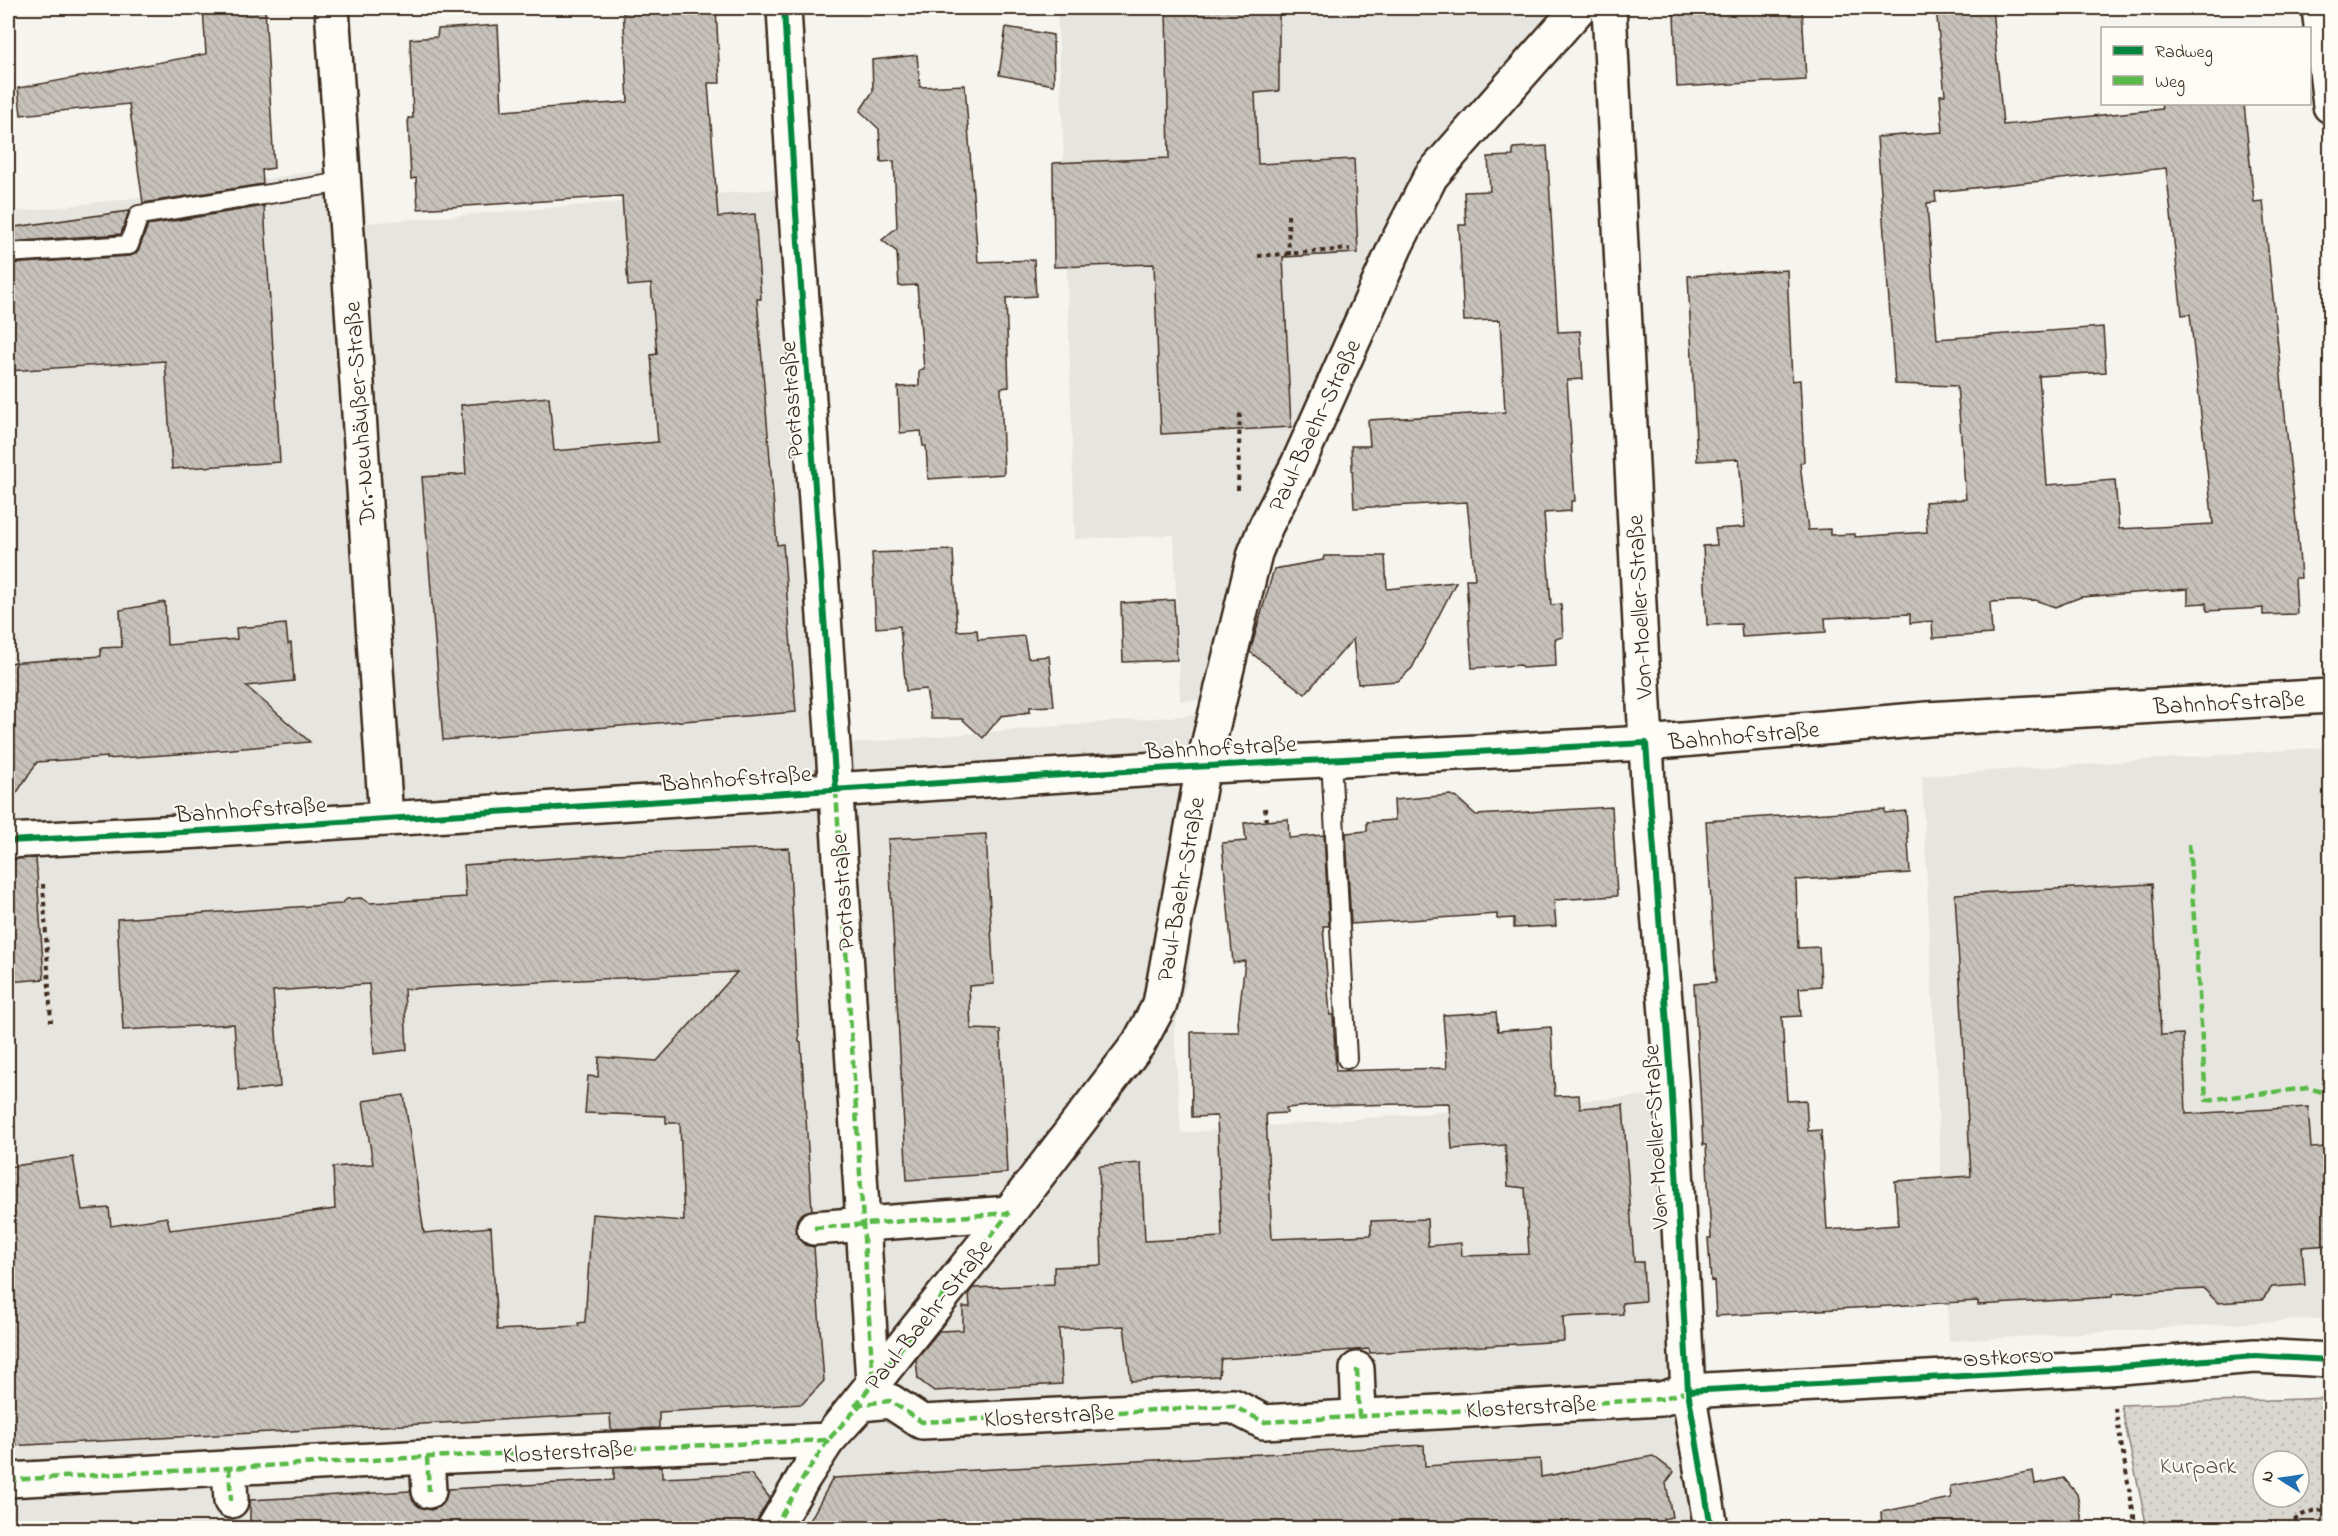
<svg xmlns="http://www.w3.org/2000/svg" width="2338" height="1536" font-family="'Indie Flower',sans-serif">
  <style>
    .built { fill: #e7e5df }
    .grass { fill: url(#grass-dots); stroke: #8a8077; stroke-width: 1.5; fill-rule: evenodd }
    .building { fill: url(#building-back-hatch); stroke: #3b2a1e; stroke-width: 1.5; fill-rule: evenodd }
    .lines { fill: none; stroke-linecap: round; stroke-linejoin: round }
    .lane-casing { stroke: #3b2a1e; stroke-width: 22 }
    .street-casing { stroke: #3b2a1e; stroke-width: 38 }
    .path { stroke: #3b2a1e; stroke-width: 4; stroke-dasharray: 4.5 4.5; stroke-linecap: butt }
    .lane { stroke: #fdfcf7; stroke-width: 18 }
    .street { stroke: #fdfcf7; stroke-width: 33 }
    .quiet { stroke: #58b947; stroke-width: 4.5; stroke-dasharray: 9 4.5; stroke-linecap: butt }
    .cycleway-casing { stroke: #fdfcf7; stroke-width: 10 }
    .cycleway { stroke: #00873e; stroke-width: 6 }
    .labels { text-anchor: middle; stroke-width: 4.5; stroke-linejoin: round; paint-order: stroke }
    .street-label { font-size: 24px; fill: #3b2a1e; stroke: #fdfcf7 }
    .park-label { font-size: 24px; fill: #63554a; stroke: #fdfcf7 }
  </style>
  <defs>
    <pattern id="grass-dots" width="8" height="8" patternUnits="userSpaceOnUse" patternTransform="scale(1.5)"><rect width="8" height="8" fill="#dad6d0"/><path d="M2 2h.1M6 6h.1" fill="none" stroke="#bcb8b2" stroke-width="1.8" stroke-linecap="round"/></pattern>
    <pattern id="building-back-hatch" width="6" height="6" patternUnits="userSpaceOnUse" patternTransform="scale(1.5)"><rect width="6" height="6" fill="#c7c1bb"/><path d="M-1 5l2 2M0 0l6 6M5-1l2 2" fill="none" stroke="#aca6a0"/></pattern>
  </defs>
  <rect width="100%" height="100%" fill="#f5f4ee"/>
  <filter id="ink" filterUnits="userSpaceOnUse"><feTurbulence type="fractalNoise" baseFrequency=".0167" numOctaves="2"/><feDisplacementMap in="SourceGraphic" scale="12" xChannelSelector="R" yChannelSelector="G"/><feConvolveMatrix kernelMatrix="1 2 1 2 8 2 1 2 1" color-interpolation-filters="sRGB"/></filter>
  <g filter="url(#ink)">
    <g class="built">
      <path d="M 1057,8 L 1555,8 L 1428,175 L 1204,700 L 1180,701 L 1174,535 L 1075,539 L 1063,132 Z"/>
      <path d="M 361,164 L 367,223 L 801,187 L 845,744 L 1205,714 L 1189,973 L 1174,1030 L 1181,1133 L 1692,1092 L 1710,1424 L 1726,1528 L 8,1528 L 8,213 L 161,195 Z"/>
      <path d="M 2330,747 L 2330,1318 L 1949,1341 L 1922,776 Z"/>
    </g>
    <path class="grass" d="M 2330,1398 L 2330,1528 L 2147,1528 L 2121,1405 ZM 2263,1461 L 2299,1461 L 2299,1497 L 2263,1497 Z"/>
    <g class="building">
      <path d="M 203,8 L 265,8 L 274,168 L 262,170 L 263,184 L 143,203 L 129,104 L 21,115 L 18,88 L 206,54 Z"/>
      <path d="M 623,8 L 716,8 L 720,83 L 708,83 L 718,217 L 755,214 L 761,299 L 757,299 L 777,545 L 783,544 L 796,712 L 443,740 L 422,477 L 466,474 L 461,405 L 549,397 L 554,451 L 658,442 L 651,355 L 657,354 L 651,284 L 628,286 L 622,196 L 418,209 L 416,178 L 411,179 L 408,118 L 413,118 L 410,39 L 437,37 L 438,29 L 498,25 L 502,111 L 628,102 Z"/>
      <path d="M 1166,8 L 1279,8 L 1279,91 L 1255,93 L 1258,164 L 1354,159 L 1358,253 L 1283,257 L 1291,427 L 1161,434 L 1154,264 L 1054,267 L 1053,163 L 1169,158 Z"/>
      <path d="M 1802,8 L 1806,80 L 1677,87 L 1674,14 Z"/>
      <path d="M 1936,8 L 1992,8 L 2003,125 L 2162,109 L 2161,104 L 2244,104 L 2254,202 L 2263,201 L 2299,551 L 2301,578 L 2295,578 L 2297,614 L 2263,615 L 2263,608 L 2207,611 L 2206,603 L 2188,604 L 2188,589 L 2081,597 L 2055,607 L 2035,600 L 1990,602 L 1992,634 L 1933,638 L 1932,621 L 1910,623 L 1910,614 L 1825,618 L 1826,632 L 1742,637 L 1741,624 L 1707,625 L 1703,546 L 1717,545 L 1715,529 L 1745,527 L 1739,459 L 1697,461 L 1688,276 L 1787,270 L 1792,381 L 1800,380 L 1804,462 L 1800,463 L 1808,530 L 1830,529 L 1830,535 L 1855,534 L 1855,537 L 1927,532 L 1925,502 L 1966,499 L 1957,386 L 1895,384 L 1877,137 L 1943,132 L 1940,95 L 1945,95 ZM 2166,168 L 2182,315 L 2190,314 L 2213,524 L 2119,529 L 2115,480 L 2047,485 L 2039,376 L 2106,372 L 2103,327 L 1937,339 L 1927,203 L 1936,202 L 1935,192 Z"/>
      <path d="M 1006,27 L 1053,35 L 1054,85 L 999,75 Z"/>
      <path d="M 917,55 L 920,87 L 965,85 L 978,262 L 1034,260 L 1036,296 L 1006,298 L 1009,387 L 1001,388 L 1004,474 L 928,479 L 926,446 L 923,446 L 921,431 L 900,433 L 898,387 L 919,386 L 919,370 L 924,369 L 917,285 L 899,286 L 897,252 L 882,240 L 897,227 L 894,161 L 881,162 L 879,129 L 860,111 L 873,91 L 872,60 Z"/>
      <path d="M 1547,146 L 1558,332 L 1580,331 L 1583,379 L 1567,380 L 1575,501 L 1571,501 L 1571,511 L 1544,513 L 1551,605 L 1561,604 L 1563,637 L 1555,639 L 1556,666 L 1522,668 L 1521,665 L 1472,668 L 1466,579 L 1475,579 L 1467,502 L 1354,508 L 1351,446 L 1370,446 L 1368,420 L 1505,412 L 1500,320 L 1464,321 L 1459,225 L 1466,225 L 1464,192 L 1490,191 L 1488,157 L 1513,156 L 1513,148 Z"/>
      <path d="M 264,206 L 280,462 L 172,469 L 165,361 L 8,371 L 8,264 L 130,256 L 135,254 L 139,249 L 148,225 Z"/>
      <path d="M 129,211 L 121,234 L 8,242 L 8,228 Z"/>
      <path d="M 953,550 L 957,631 L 977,630 L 978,640 L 1024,636 L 1028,658 L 1049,656 L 1054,706 L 1030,707 L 1030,712 L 1001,716 L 983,738 L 962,719 L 931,719 L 926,689 L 906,691 L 900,626 L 876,628 L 872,553 Z"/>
      <path d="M 1324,556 L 1385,556 L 1387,589 L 1456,582 L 1412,668 L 1398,681 L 1358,684 L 1353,639 L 1305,694 L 1250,652 L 1274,569 L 1323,560 Z"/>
      <path d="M 1174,600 L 1177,660 L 1123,662 L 1121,603 Z"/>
      <path d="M 165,602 L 167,645 L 237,639 L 236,628 L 286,624 L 288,644 L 291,643 L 294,681 L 246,686 L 310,742 L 178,754 L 107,759 L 107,757 L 37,762 L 8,806 L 8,663 L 101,656 L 101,648 L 122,647 L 120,610 Z"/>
      <path d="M 1451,795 L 1457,798 L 1476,815 L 1612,807 L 1617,896 L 1554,900 L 1556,926 L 1514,928 L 1514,918 L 1497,919 L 1497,914 L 1351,924 L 1346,833 L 1367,831 L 1367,822 L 1395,820 L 1394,800 Z"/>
      <path d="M 1885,809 L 1885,813 L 1906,811 L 1910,873 L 1796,880 L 1798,948 L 1819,947 L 1821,986 L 1799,988 L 1801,1016 L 1782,1017 L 1787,1101 L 1806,1100 L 1808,1131 L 1821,1130 L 1827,1230 L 1898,1225 L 1895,1181 L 1971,1176 L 1955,894 L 2152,884 L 2161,1035 L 2183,1034 L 2186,1114 L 2308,1107 L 2311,1148 L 2327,1147 L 2331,1245 L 2302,1247 L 2305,1285 L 2272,1287 L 2262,1300 L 2218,1303 L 2204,1289 L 2112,1294 L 2112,1297 L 1978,1305 L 1978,1301 L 1716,1316 L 1714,1280 L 1711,1281 L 1708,1238 L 1711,1238 L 1706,1145 L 1703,1145 L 1694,984 L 1716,982 L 1706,821 Z"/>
      <path d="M 1288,819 L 1289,838 L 1324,835 L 1329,926 L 1323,926 L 1330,1015 L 1333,1015 L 1336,1071 L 1447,1068 L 1443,1015 L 1496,1012 L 1498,1031 L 1551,1027 L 1555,1096 L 1579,1095 L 1580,1108 L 1623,1105 L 1634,1262 L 1643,1262 L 1645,1301 L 1622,1303 L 1623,1314 L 1563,1317 L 1564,1341 L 1370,1353 L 1369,1349 L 1221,1359 L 1219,1376 L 1131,1381 L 1124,1326 L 1059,1329 L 1062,1384 L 934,1391 L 918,1379 L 916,1359 L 939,1331 L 963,1330 L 963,1307 L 970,1307 L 969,1293 L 973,1288 L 1054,1284 L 1054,1267 L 1102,1265 L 1099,1166 L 1141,1163 L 1145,1241 L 1222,1237 L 1217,1116 L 1192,1117 L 1191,1032 L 1239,1032 L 1238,1022 L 1245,961 L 1233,963 L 1222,843 L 1246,841 L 1244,823 ZM 1449,1103 L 1452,1149 L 1505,1145 L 1508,1186 L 1525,1188 L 1529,1254 L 1462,1256 L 1461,1243 L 1428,1246 L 1427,1219 L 1371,1221 L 1371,1235 L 1272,1239 L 1266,1114 L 1287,1113 L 1286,1108 L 1311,1106 Z"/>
      <path d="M 986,834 L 994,984 L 969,986 L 971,1029 L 1000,1030 L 1007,1173 L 907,1180 L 888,839 Z"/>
      <path d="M 789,848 L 799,1042 L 801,1043 L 812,1210 L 803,1213 L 797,1219 L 795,1229 L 799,1239 L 805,1245 L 814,1247 L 824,1381 L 802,1404 L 659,1412 L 659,1428 L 611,1430 L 610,1414 L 8,1446 L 8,1167 L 73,1157 L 82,1210 L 109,1208 L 111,1226 L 167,1217 L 170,1230 L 335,1209 L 333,1167 L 373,1164 L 363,1101 L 404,1095 L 424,1233 L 491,1227 L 497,1330 L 579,1326 L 578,1323 L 585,1322 L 592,1214 L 684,1221 L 680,1123 L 666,1123 L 666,1116 L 585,1113 L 588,1076 L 598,1077 L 599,1057 L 657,1061 L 737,972 L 404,989 L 407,1050 L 374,1054 L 369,984 L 273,991 L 280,1087 L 239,1091 L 234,1024 L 123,1030 L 117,919 L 341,904 L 347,899 L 361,898 L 370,903 L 466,897 L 464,865 L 613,854 Z"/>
      <path d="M 36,858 L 44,979 L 8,982 L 8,859 Z"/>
      <path d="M 1424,1445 L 1425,1466 L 1540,1459 L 1541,1477 L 1653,1456 L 1674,1472 L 1666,1483 L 1672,1517 L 1663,1519 L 1664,1523 L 1635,1528 L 806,1528 L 833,1478 Z"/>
      <path d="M 662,1466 L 662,1478 L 751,1474 L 770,1498 L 758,1518 L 755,1528 L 250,1528 L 250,1500 L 410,1491 L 413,1501 L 420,1507 L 431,1510 L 439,1507 L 445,1500 L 448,1489 L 614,1480 L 614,1468 Z"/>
      <path d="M 2033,1471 L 2035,1484 L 2064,1478 L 2077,1494 L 2083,1526 L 2063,1528 L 1882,1528 L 1881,1512 L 1951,1498 L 1950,1486 Z"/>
    </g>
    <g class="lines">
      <defs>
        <g id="lane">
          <path d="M 8,253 L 129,245 L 139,215 L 343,182"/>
          <path d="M 1331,759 L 1347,1059"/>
        </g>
        <g id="street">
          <path d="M 332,8 L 386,819"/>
          <path d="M 784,8 L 795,199 L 833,746 L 873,1382"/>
          <path d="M 1609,8 L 1648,783 L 1671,1078 L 1688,1391 L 1711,1528"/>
          <path d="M 2319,8 L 2330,106"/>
          <path d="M 8,841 L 200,831 L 1172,768 L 1646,743 L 1927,719 L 2330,696"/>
          <path d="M 814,1228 L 1009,1213"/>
          <path d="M 1357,1369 L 1359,1416"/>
          <path d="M 427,1457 L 429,1491"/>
          <path d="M 229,1467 L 231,1501"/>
          <path d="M 8,1480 L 427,1457 L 828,1440 L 861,1404 L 890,1401 L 922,1422 L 1233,1406 L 1264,1422 L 1661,1399 L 1688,1391 L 2108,1368 L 2255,1356 L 2330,1360"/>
          <path d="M 774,1528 L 804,1477 L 828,1440 L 1009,1213 L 1139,1043 L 1160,1004 L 1203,766 L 1255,553 L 1266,526 L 1298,464 L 1396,245 L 1431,176 L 1579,8"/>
        </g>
      </defs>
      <use href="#lane" class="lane-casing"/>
      <use href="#street" class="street-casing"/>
      <g class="path">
        <path d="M 1288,215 L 1289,255"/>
        <path d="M 1258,256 L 1350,249"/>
        <path d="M 1238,490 L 1240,409"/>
        <path d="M 1265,808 L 1266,820"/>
        <path d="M 43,884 L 51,1022"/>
        <path d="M 2115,1408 L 2136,1528"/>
        <path d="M 2289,1528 C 2296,1514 2315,1507 2330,1512"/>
      </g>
      <use href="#lane" class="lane"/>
      <use href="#street" class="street"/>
      <g class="quiet">
        <path d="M 836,790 L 873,1382"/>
        <path d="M 2189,844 L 2206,1100 L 2308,1088 L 2330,1094"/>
        <path d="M 814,1228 L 1009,1213"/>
        <path d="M 1357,1369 L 1359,1416"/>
        <path d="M 855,1406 L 1009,1213"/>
        <path d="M 427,1457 L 429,1491"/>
        <path d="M 229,1467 L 231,1501"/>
        <path d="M 8,1480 L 427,1457 L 828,1440 L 861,1404 L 890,1401 L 922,1422 L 1233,1406 L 1264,1422 L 1661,1399 L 1688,1391 L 1688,1394"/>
        <path d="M 774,1528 L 804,1477 L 830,1437"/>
      </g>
      <defs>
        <g id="cycleway">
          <path d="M 784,8 L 795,199 L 836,790"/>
          <path d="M 8,841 L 200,831 L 1172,768 L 1646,743 L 1671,1078 L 1688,1391 L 1711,1528"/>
          <path d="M 1688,1391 L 2108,1368 L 2255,1356 L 2330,1360"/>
        </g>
      </defs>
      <use href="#cycleway" class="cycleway-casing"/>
      <use href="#cycleway" class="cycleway"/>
    </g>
  </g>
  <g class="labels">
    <g class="street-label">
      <text transform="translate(791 400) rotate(-94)" y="8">Portastraße</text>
      <text transform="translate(359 413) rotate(-94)" y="8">Dr.-Neuhäußer-Straße</text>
      <text transform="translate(1314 425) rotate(-65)" y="8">Paul-Baehr-Straße</text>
      <text transform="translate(1639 607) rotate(-93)" y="8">Von-Moeller-Straße</text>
      <text transform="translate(2229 702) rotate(-3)" y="8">Bahnhofstraße</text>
      <text transform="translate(1744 735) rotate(-5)" y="8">Bahnhofstraße</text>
      <text transform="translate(1221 747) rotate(-3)" y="8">Bahnhofstraße</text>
      <text transform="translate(736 778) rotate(-4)" y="8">Bahnhofstraße</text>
      <text transform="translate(251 809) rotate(-4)" y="8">Bahnhofstraße</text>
      <text transform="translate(1180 889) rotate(-80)" y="8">Paul-Baehr-Straße</text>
      <text transform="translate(842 892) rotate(-94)" y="8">Portastraße</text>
      <text transform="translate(1655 1137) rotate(-93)" y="8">Von-Moeller-Straße</text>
      <text transform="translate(928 1314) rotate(-51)" y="8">Paul-Baehr-Straße</text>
      <text transform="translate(2008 1356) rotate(-3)" y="8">Ostkorso</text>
      <text transform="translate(1531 1406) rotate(-3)" y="8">Klosterstraße</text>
      <text transform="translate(1049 1415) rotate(-3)" y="8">Klosterstraße</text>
      <text transform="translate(568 1451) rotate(-3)" y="8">Klosterstraße</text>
    </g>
    <g class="park-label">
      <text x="2198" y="1473">Kurpark</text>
    </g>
  </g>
  <rect width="2338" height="1536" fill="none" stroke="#fdfcf7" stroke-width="30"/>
  <rect x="15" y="15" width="2308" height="1506" fill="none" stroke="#3b2a1e" stroke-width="2" filter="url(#ink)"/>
  <rect x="2101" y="27" width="210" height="78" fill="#fdfcf7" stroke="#afa8a0" stroke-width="1.5"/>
  <rect x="2113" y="46" width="30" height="9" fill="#00873e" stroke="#afa8a0" stroke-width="1.5"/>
  <text x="2155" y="57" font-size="18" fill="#3b2a1e">Radweg</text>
  <rect x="2113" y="76" width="30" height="9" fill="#58b947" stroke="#afa8a0" stroke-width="1.5"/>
  <text x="2155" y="87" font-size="18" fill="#3b2a1e">Weg</text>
  <g transform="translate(2281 1479) rotate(282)"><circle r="28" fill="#fdfcf7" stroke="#afa8a0" stroke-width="1.5"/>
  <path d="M0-4.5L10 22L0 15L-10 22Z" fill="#1f6fb2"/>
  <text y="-9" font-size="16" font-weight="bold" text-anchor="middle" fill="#3b2a1e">N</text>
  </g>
</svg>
